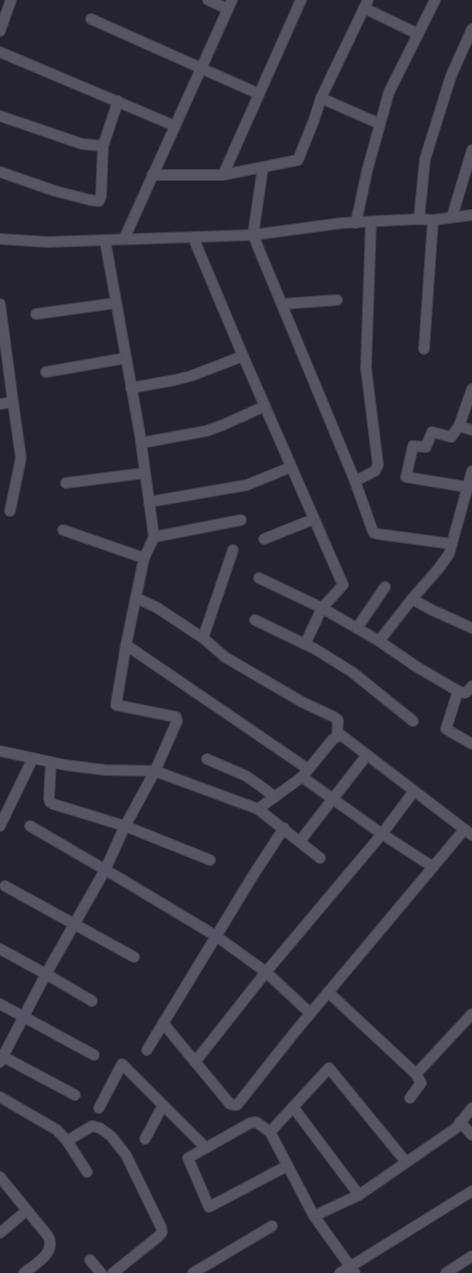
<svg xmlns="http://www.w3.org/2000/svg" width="472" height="1273" font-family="Roboto,sans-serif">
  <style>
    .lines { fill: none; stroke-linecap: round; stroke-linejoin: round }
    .street-casing { stroke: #42404a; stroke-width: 12 }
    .street { stroke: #575463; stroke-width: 10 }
  </style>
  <rect width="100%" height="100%" fill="#25232f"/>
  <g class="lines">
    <defs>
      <g id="street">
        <path d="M 208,0 L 228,9"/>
        <path d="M 364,8 L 418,34"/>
        <path d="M 91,19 L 259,94"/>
        <path d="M 0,31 L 11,0"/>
        <path d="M 0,52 L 175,126"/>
        <path d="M 321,98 L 380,124"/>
        <path d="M 0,116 L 82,144 L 103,146 L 118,101"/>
        <path d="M 263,167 L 253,235 L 355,481 L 372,529 L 374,533 L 378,534 L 452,544"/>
        <path d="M 0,172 L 55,191 L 90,200 L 99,201 L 101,196 L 103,146"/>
        <path d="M 152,175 L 223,175 L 298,160 L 314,120 L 321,98 L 368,0"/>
        <path d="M 223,175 L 301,0"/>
        <path d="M 452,217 L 472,150"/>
        <path d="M 419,219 L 425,159 L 451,76 L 472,29"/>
        <path d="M 356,223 L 367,171 L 389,92 L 435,0"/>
        <path d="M 193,237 L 243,356 L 343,585 L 322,608 L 305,644"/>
        <path d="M 0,239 L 48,242 L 253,235 L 342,223 L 419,219 L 433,220 L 472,215"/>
        <path d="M 124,239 L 232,0"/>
        <path d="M 0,304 L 13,402 L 21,458 L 10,511"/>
        <path d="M 282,304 L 337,300"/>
        <path d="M 36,314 L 116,303"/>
        <path d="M 424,349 L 433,220"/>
        <path d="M 46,372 L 126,358"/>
        <path d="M 131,388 L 175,380 L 191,376 L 243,356"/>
        <path d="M 0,404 L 13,402"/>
        <path d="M 459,426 L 472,430"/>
        <path d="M 141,443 L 206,431 L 223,425 L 265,406"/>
        <path d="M 355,481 L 375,471 L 378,465 L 366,368 L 371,222"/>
        <path d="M 66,483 L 145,473"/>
        <path d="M 467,487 L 406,477 L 413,446 L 426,447 L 432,432 L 451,437 L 459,426 L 472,389"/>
        <path d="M 149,502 L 247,485 L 291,467"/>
        <path d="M 63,530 L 144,558"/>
        <path d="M 154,537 L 241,520"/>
        <path d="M 264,539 L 314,519"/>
        <path d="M 259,578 L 322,608 L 379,641 L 417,667 L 458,691 L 465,693 L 471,688 L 472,686"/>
        <path d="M 136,598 L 156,607 L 203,638 L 225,657 L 302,702 L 334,717 L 338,720 L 337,737"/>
        <path d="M 412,599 L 432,610 L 472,628"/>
        <path d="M 255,620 L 315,649 L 352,672 L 413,721"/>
        <path d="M 357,628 L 385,587"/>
        <path d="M 203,638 L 233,550"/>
        <path d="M 379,641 L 412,599 L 439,568 L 449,554 L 472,471"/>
        <path d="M 126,645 L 308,769"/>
        <path d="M 458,691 L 446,729 L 472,744"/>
        <path d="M 0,751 L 65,765 L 105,770 L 155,771 L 258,809 L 302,777 L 333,739 L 341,735 L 472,835"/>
        <path d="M 207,759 L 246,776 L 259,785 L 275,797"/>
        <path d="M 51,762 L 49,798 L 50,802 L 53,804 L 125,826 L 210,860"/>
        <path d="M 302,777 L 382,834 L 433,867"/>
        <path d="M 258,809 L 320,858"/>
        <path d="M 0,826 L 33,758"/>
        <path d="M 30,826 L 121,879 L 216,936 L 266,972 L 310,1013"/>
        <path d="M 300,841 L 367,755"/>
        <path d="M 5,886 L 134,957"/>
        <path d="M 0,949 L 46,974 L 92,1001"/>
        <path d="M 328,992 L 416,1074 L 421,1083 L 410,1098"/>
        <path d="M 0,1004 L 94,1055"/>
        <path d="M 163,1023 L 230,1104 L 234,1105 L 237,1105 L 294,1033 L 464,830"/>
        <path d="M 147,1050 L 252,877 L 284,828"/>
        <path d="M 0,1055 L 75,1095"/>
        <path d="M 0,1062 L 46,974 L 105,870 L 125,826 L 155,771 L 177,721 L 176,717 L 116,705 L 126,645 L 144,558 L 154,537 L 140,435 L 105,240"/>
        <path d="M 195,1062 L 266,972 L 382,834 L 414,791"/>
        <path d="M 416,1074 L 472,1014"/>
        <path d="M 0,1097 L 57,1130 L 67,1141 L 87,1172"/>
        <path d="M 293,1107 L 359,1195"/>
        <path d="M 99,1108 L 122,1064 L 206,1148"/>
        <path d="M 460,1122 L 472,1135"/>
        <path d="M 270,1132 L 329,1068 L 406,1162"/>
        <path d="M 145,1139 L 163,1105"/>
        <path d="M 67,1141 L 92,1126 L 100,1128 L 111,1136 L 126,1155 L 161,1227 L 162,1232 L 159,1236 L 113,1273"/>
        <path d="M 287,1166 L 209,1207 L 188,1158 L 250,1123 L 256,1122 L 270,1132 L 314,1216 L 355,1273"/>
        <path d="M 0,1177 L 48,1236 C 57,1253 35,1264 24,1273"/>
        <path d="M 314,1216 L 359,1195 L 456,1128 L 472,1108"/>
        <path d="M 0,1233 L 26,1211"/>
        <path d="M 90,1260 L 101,1273"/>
        <path d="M 193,1273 L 272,1226"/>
        <path d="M 340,1273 L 472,1191"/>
        <path d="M 446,1273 L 472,1256"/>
      </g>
    </defs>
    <use href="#street" class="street-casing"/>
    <use href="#street" class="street"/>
  </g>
</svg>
